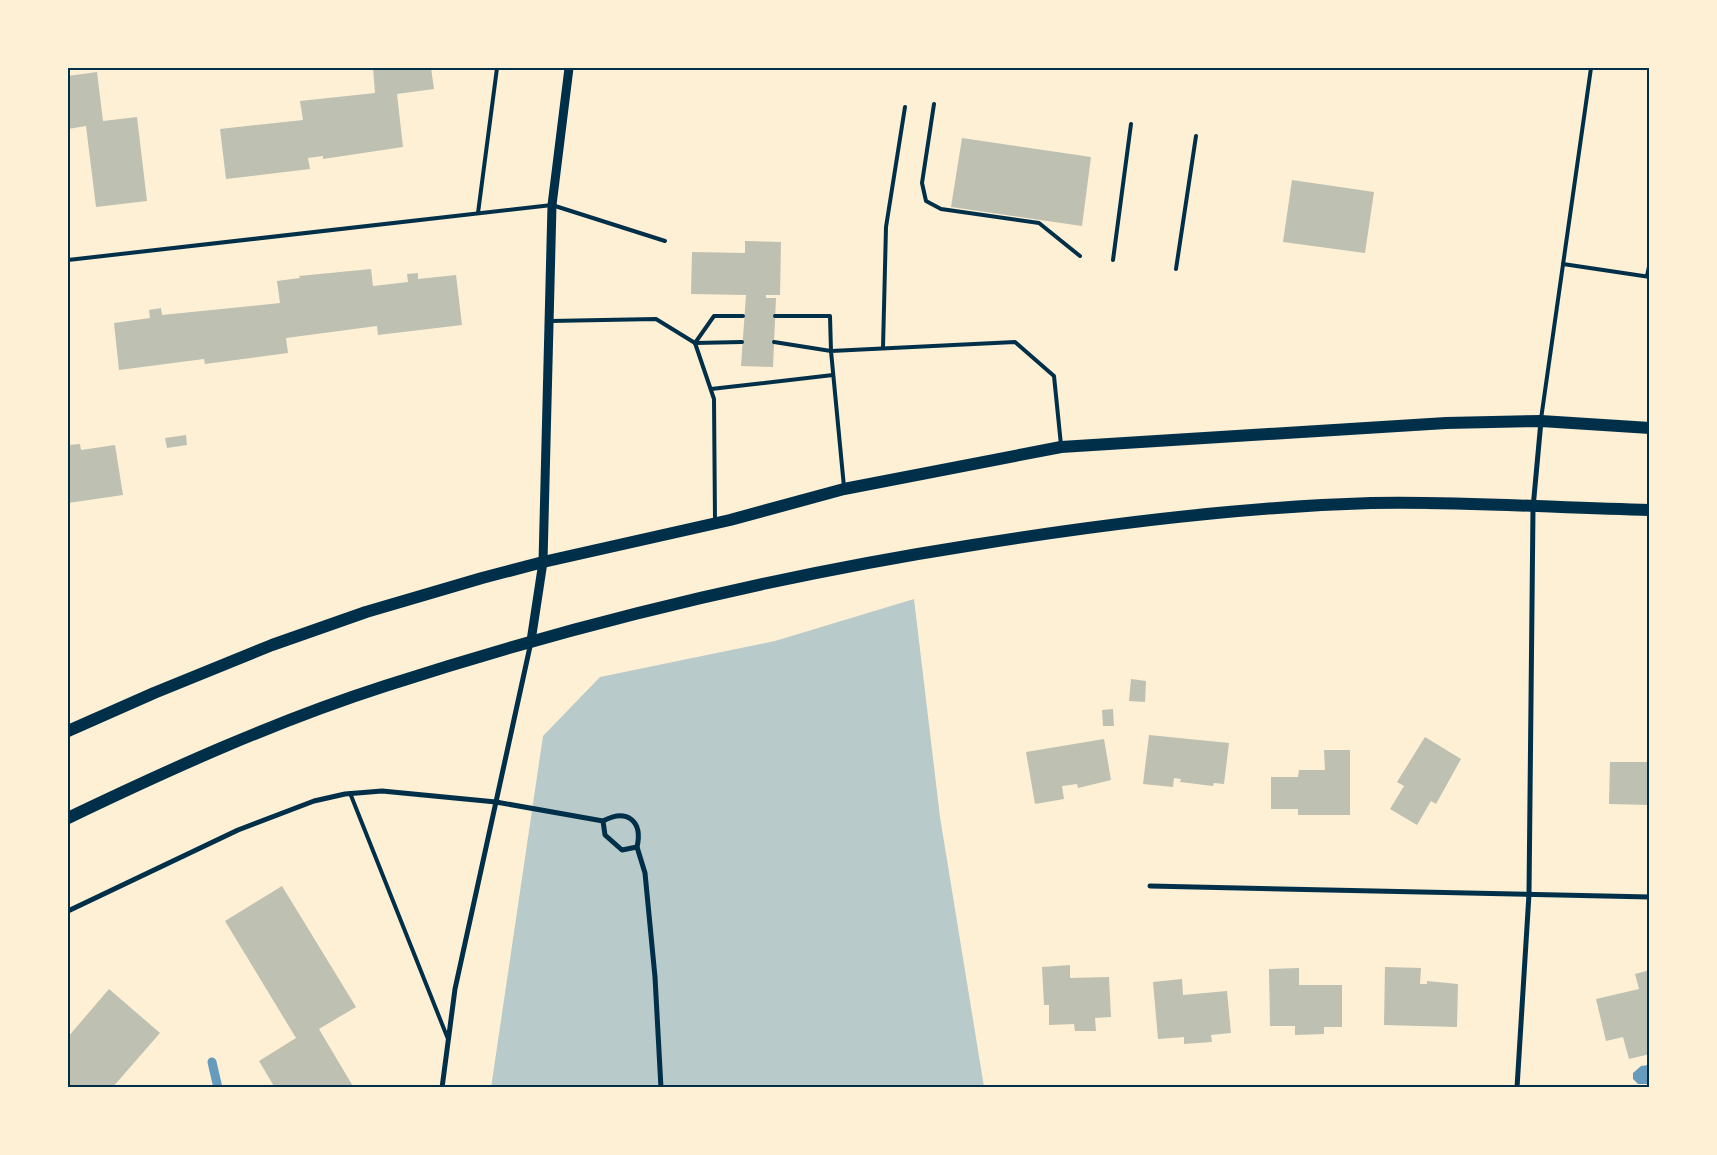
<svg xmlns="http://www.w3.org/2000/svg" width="1717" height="1155" font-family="Commissioner,sans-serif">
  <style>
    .green { fill: #b9caca }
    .water { fill: #669bbc }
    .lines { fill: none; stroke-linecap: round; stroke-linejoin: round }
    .stream { stroke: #669bbc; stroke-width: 9 }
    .building { fill: #bec0b2 }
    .service { stroke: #003049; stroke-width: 4 }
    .minor { stroke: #003049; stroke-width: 5 }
    .tertiary { stroke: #003049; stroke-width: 9 }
    .primary { stroke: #003049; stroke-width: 12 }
    .neatline { fill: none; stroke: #003049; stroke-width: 2 }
  </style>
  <rect width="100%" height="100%" fill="#fdf0d5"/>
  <path class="green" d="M 914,599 L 940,817 L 984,1087 L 491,1088 L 543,736 L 600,677 L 775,641 Z"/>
  <path class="water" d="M 1649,1065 L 1649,1084 L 1638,1084 L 1633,1079 L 1633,1073 L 1641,1066 Z"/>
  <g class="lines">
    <path class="stream" d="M 212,1062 L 218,1088"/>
  </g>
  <g class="building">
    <path d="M 373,68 L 431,68 L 434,89 L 397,94 L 403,147 L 323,159 L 323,156 L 308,158 L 310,169 L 226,179 L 220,129 L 303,120 L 300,101 L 375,93 Z"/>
    <path d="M 97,72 L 103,121 L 137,117 L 147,201 L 96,207 L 86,126 L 68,129 L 68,76 Z"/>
    <path d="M 962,138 L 1091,157 L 1082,226 L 951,207 Z"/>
    <path d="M 1292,180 L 1374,192 L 1365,253 L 1283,242 Z"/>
    <path d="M 745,241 L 781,242 L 780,295 L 766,295 L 766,298 L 776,298 L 773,367 L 741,366 L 746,295 L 691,294 L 692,252 L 745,253 Z"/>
    <path d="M 371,269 L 373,286 L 408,282 L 407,274 L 418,273 L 418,279 L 456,275 L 462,325 L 378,335 L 377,326 L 286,338 L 288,353 L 205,364 L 204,359 L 119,370 L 114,323 L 150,318 L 149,310 L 161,308 L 162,315 L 280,303 L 277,281 L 300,278 L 299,276 Z"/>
    <path d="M 186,435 L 187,445 L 167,448 L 165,438 Z"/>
    <path d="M 80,444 L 81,450 L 115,445 L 123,495 L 68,503 L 68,445 Z"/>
    <path d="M 1131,679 L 1146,681 L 1145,702 L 1129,701 Z"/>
    <path d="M 1113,709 L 1114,726 L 1103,726 L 1102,710 Z"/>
    <path d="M 1149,735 L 1229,743 L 1224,784 L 1214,783 L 1213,786 L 1180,782 L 1181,779 L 1174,778 L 1173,787 L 1143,784 Z"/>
    <path d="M 1425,737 L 1461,759 L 1436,804 L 1431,801 L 1417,825 L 1390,809 L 1404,786 L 1397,782 Z"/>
    <path d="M 1104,739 L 1111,780 L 1078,788 L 1077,784 L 1062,786 L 1064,799 L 1035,804 L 1026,752 Z"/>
    <path d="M 1324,750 L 1350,750 L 1350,815 L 1298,815 L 1298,809 L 1271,809 L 1271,777 L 1298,777 L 1299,770 L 1325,770 Z"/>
    <path d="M 1610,762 L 1650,762 L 1650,805 L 1609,804 Z"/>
    <path d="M 282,886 L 356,1007 L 319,1029 L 354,1088 L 275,1088 L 259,1061 L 296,1038 L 225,921 Z"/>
    <path d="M 1070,965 L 1070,978 L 1109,977 L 1111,1017 L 1095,1018 L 1096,1031 L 1075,1031 L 1074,1024 L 1049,1025 L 1049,1005 L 1044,1005 L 1042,967 Z"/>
    <path d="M 1385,967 L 1421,968 L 1420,984 L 1427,984 L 1427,981 L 1458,984 L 1457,1027 L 1384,1025 Z"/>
    <path d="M 1299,968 L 1299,985 L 1342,985 L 1342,1027 L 1324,1027 L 1324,1034 L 1295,1035 L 1295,1026 L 1270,1026 L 1269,969 Z"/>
    <path d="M 1650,970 L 1650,1054 L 1629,1059 L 1623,1037 L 1606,1041 L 1596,999 L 1639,989 L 1635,974 Z"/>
    <path d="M 1182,979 L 1183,995 L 1227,991 L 1231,1033 L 1211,1035 L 1212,1042 L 1184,1044 L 1184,1037 L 1158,1039 L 1153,982 Z"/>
    <path d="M 109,989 L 160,1033 L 112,1088 L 68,1088 L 68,1037 Z"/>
  </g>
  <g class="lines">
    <g class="service">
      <path d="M 934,104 L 922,183 L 926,201 L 941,209 L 1039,223 L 1080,256"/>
      <path d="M 478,213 L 497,68"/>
      <path d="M 68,260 L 552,205 L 665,241"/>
      <path d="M 1113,260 L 1131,124"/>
      <path d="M 1563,264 L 1650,277"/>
      <path d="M 1176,269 L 1196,136"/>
      <path d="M 1647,276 L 1650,262"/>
      <path d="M 550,321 L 656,319 L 695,343 L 714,399 L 715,521"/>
      <path d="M 774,342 L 831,351 L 830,316 L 775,316"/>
      <path d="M 695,343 L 714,316 L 743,316"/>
      <path d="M 695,343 L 742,342"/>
      <path d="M 883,348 L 886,227 L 905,107"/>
      <path d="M 711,389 L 833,375"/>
      <path d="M 1541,419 L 1591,68"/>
      <path d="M 844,487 L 831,351 L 1015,342 L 1054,376 L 1061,445"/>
      <path d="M 350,793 L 448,1039"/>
    </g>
    <g class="minor">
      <path d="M 603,821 C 627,808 643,821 637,847"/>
      <path d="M 1150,886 L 1650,897"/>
      <path d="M 68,911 L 238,830 L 314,801 L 345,794 L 382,791 L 496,802 L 603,821 L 605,835 L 622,850 L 637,847 L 645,873 L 655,977 L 661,1088"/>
      <path d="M 442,1088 L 455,989 L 531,642"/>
      <path d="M 1517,1088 L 1529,894 L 1533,508 L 1541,421"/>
    </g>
    <path class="tertiary" d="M 531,641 L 543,562 L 552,205 L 569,68"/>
    <g class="primary">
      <path d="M 68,731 L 154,693 L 272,645 L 366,612 L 482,578 L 543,562 L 730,520 L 844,489 L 1061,447 L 1446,423 L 1541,421 L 1650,428"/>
      <path d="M 68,818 C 170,769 276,721 385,686 C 576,624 774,576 973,545 C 1104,524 1238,507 1371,503 C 1464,501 1557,508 1650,510"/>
    </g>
  </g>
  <rect width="1717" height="1155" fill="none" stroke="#fdf0d5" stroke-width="138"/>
  <rect x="69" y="69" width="1579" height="1017" class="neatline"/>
</svg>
